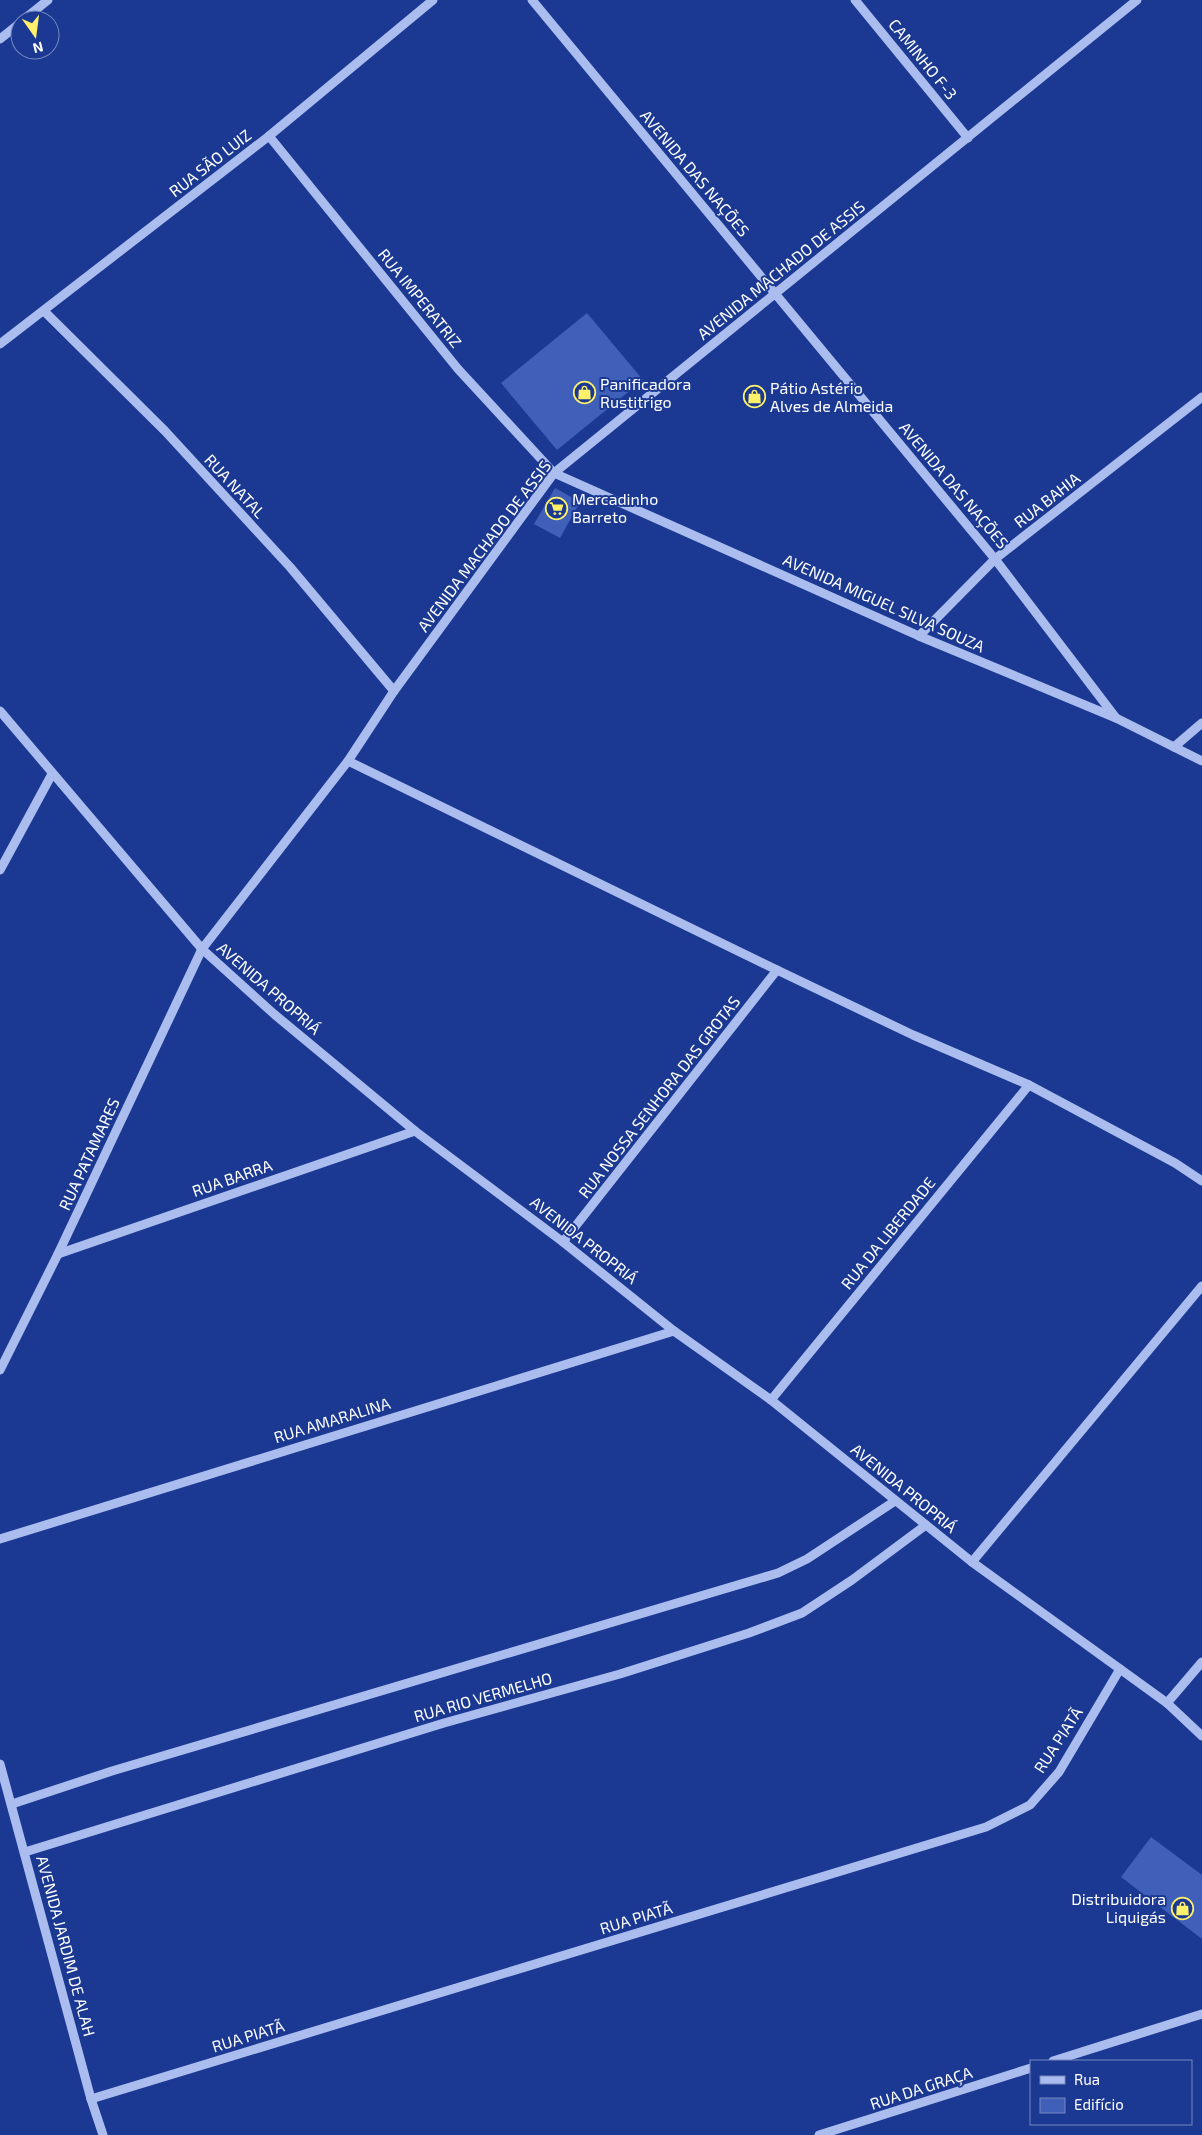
<svg xmlns="http://www.w3.org/2000/svg" width="1202" height="2135" font-family="'Exo 2',sans-serif">
  <style>
    .building { fill: #3f5fb8 }
    .lines { fill: none; stroke-linecap: round; stroke-linejoin: round }
    .minor { stroke: #abbdef; stroke-width: 9 }
    .labels { text-anchor: middle; stroke-width: 4; stroke-linejoin: round; paint-order: stroke }
    .street-label { font-size: 16px; fill: #fff; stroke: #1b3992 }
    .poi-label { font-size: 16px; fill: #fff; stroke: #1b3992; text-anchor: start }
  </style>
  <rect width="100%" height="100%" fill="#1b3992"/>
  <g class="building">
    <path d="M 587,313 L 643,380 L 557,450 L 501,383 Z"/>
    <path d="M 555,488 L 580,502 L 560,538 L 534,524 Z"/>
    <path d="M 1151,1837 L 1202,1875 L 1202,1939 L 1121,1877 Z"/>
  </g>
  <g class="lines">
    <g class="minor">
      <path d="M 532,0 L 995,559 L 1116,718"/>
      <path d="M 855,0 L 968,138"/>
      <path d="M 23,20 L 48,0"/>
      <path d="M 0,39 L 20,23"/>
      <path d="M 269,136 L 458,369 L 554,473 L 919,636 L 1116,718 L 1202,761"/>
      <path d="M 44,311 L 165,431 L 290,567 L 394,691"/>
      <path d="M 0,344 L 269,136 L 433,0"/>
      <path d="M 919,636 L 995,559 L 1202,397"/>
      <path d="M 0,711 L 202,949 L 274,1014 L 415,1131 L 563,1242 L 674,1331 L 771,1400 L 972,1562 L 1167,1703 L 1202,1736"/>
      <path d="M 1174,747 L 1202,723"/>
      <path d="M 348,761 L 777,970 L 913,1035 L 1029,1085 L 1175,1163 L 1202,1181"/>
      <path d="M 0,870 L 52,774"/>
      <path d="M 563,1242 L 777,970"/>
      <path d="M 58,1254 L 415,1131"/>
      <path d="M 0,1370 L 58,1254 L 202,949 L 348,761 L 394,691 L 554,473 L 1137,0"/>
      <path d="M 771,1400 L 1029,1085"/>
      <path d="M 0,1539 L 674,1331"/>
      <path d="M 972,1562 L 1202,1286"/>
      <path d="M 1167,1703 L 1202,1662"/>
      <path d="M 0,1764 L 91,2099 L 103,2135"/>
      <path d="M 12,1804 L 112,1771 L 778,1573 L 807,1559 L 895,1501"/>
      <path d="M 25,1852 L 444,1723 L 620,1674 L 749,1633 L 802,1613 L 852,1580 L 926,1525"/>
      <path d="M 1053,2061 L 1202,2014"/>
      <path d="M 91,2099 L 986,1827 L 1030,1805 L 1059,1772 L 1120,1669"/>
      <path d="M 819,2135 L 1031,2068"/>
    </g>
  </g>
  <defs>
    <symbol id="shop-ring" viewBox="-11 -11 22 22"><circle r="9.5" fill="#1b3992" stroke="#fff069" stroke-width="1.5"/><path d="M-5-2.5h2.3a2.7 3.5 0 0 1 5.4 0H5L5.5 6h-11ZM-1.5-2.5h3a1.5 2.3 0 0 0-3 0Z" fill="#fff069"/></symbol>
    <symbol id="supermarket-ring" viewBox="-11 -11 22 22"><circle r="9.5" fill="#1b3992" stroke="#fff069" stroke-width="1.5"/><path d="M-6-5.5h2.5l.6 2H6L4.5 2H-2.5L-4.4-4H-6ZM-1.5 3.2a1.3 1.3 0 1 0 .1 0ZM3 3.2a1.3 1.3 0 1 0 .1 0Z" fill="#fff069"/></symbol>
  </defs>
  <g fill-rule="evenodd">
    <use href="#shop-ring" x="572" y="380" width="25" height="25"/>
    <use href="#shop-ring" x="742" y="384" width="25" height="25"/>
    <use href="#supermarket-ring" x="544" y="496" width="25" height="25"/>
    <use href="#shop-ring" x="1170" y="1896" width="25" height="25"/>
  </g>
  <g class="labels">
    <g class="street-label">
      <text transform="translate(923 59) rotate(51)" y="6">CAMINHO F-3</text>
      <text transform="translate(210 163) rotate(-38)" y="6">RUA SÃO LUIZ</text>
      <text transform="translate(695 173) rotate(50)" y="6">AVENIDA DAS NAÇÕES</text>
      <text transform="translate(781 270) rotate(-39)" y="6">AVENIDA MACHADO DE ASSIS</text>
      <text transform="translate(420 298) rotate(51)" y="6">RUA IMPERATRIZ</text>
      <text transform="translate(954 485) rotate(50)" y="6">AVENIDA DAS NAÇÕES</text>
      <text transform="translate(235 486) rotate(47)" y="6">RUA NATAL</text>
      <text transform="translate(1047 500) rotate(-38)" y="6">RUA BAHIA</text>
      <text transform="translate(484 546) rotate(-53)" y="6">AVENIDA MACHADO DE ASSIS</text>
      <text transform="translate(884 603) rotate(24)" y="6">AVENIDA MIGUEL SILVA SOUZA</text>
      <text transform="translate(269 988) rotate(41)" y="6">AVENIDA PROPRIÁ</text>
      <text transform="translate(659 1097) rotate(-52)" y="6">RUA NOSSA SENHORA DAS GROTAS</text>
      <text transform="translate(89 1154) rotate(-65)" y="6">RUA PATAMARES</text>
      <text transform="translate(232 1178) rotate(-19)" y="6">RUA BARRA</text>
      <text transform="translate(888 1233) rotate(-51)" y="6">RUA DA LIBERDADE</text>
      <text transform="translate(584 1240) rotate(38)" y="6">AVENIDA PROPRIÁ</text>
      <text transform="translate(332 1420) rotate(-17)" y="6">RUA AMARALINA</text>
      <text transform="translate(904 1488) rotate(39)" y="6">AVENIDA PROPRIÁ</text>
      <text transform="translate(483 1697) rotate(-16)" y="6">RUA RIO VERMELHO</text>
      <text transform="translate(1058 1740) rotate(-57)" y="6">RUA PIATÃ</text>
      <text transform="translate(636 1918) rotate(-17)" y="6">RUA PIATÃ</text>
      <text transform="translate(66 1946) rotate(75)" y="6">AVENIDA JARDIM DE ALAH</text>
      <text transform="translate(248 2036) rotate(-17)" y="6">RUA PIATÃ</text>
      <text transform="translate(921 2088) rotate(-18)" y="6">RUA DA GRAÇA</text>
    </g>
    <g class="poi-label">
      <text x="600" y="390">Panificadora<tspan x="600" dy="18">Rustitrigo</tspan></text>
      <text x="770" y="394">Pátio Astério<tspan x="770" dy="18">Alves de Almeida</tspan></text>
      <text x="572" y="505">Mercadinho<tspan x="572" dy="18">Barreto</tspan></text>
      <text x="1166" y="1905" text-anchor="end">Distribuidora<tspan x="1166" dy="18">Liquigás</tspan></text>
    </g>
  </g>
  <rect x="1030" y="2060" width="162" height="65" fill="#1b3992" stroke="#7688be"/>
  <rect x="1040" y="2076" width="25" height="8" fill="#abbdef" stroke="#7688be"/>
  <text x="1074" y="2085" font-size="15" fill="#ffffff">Rua</text>
  <rect x="1040" y="2098" width="25" height="15" fill="#3f5fb8" stroke="#7688be"/>
  <text x="1074" y="2110" font-size="15" fill="#ffffff">Edifício</text>
  <g transform="translate(35 35) rotate(166)"><circle r="24" fill="#1b3992" stroke="#7688be"/>
  <path d="M0-4L9 19L0 12L-9 19Z" fill="#fff069"/>
  <text y="-8" font-size="14" font-weight="bold" text-anchor="middle" fill="#ffffff">N</text>
  </g>
</svg>
